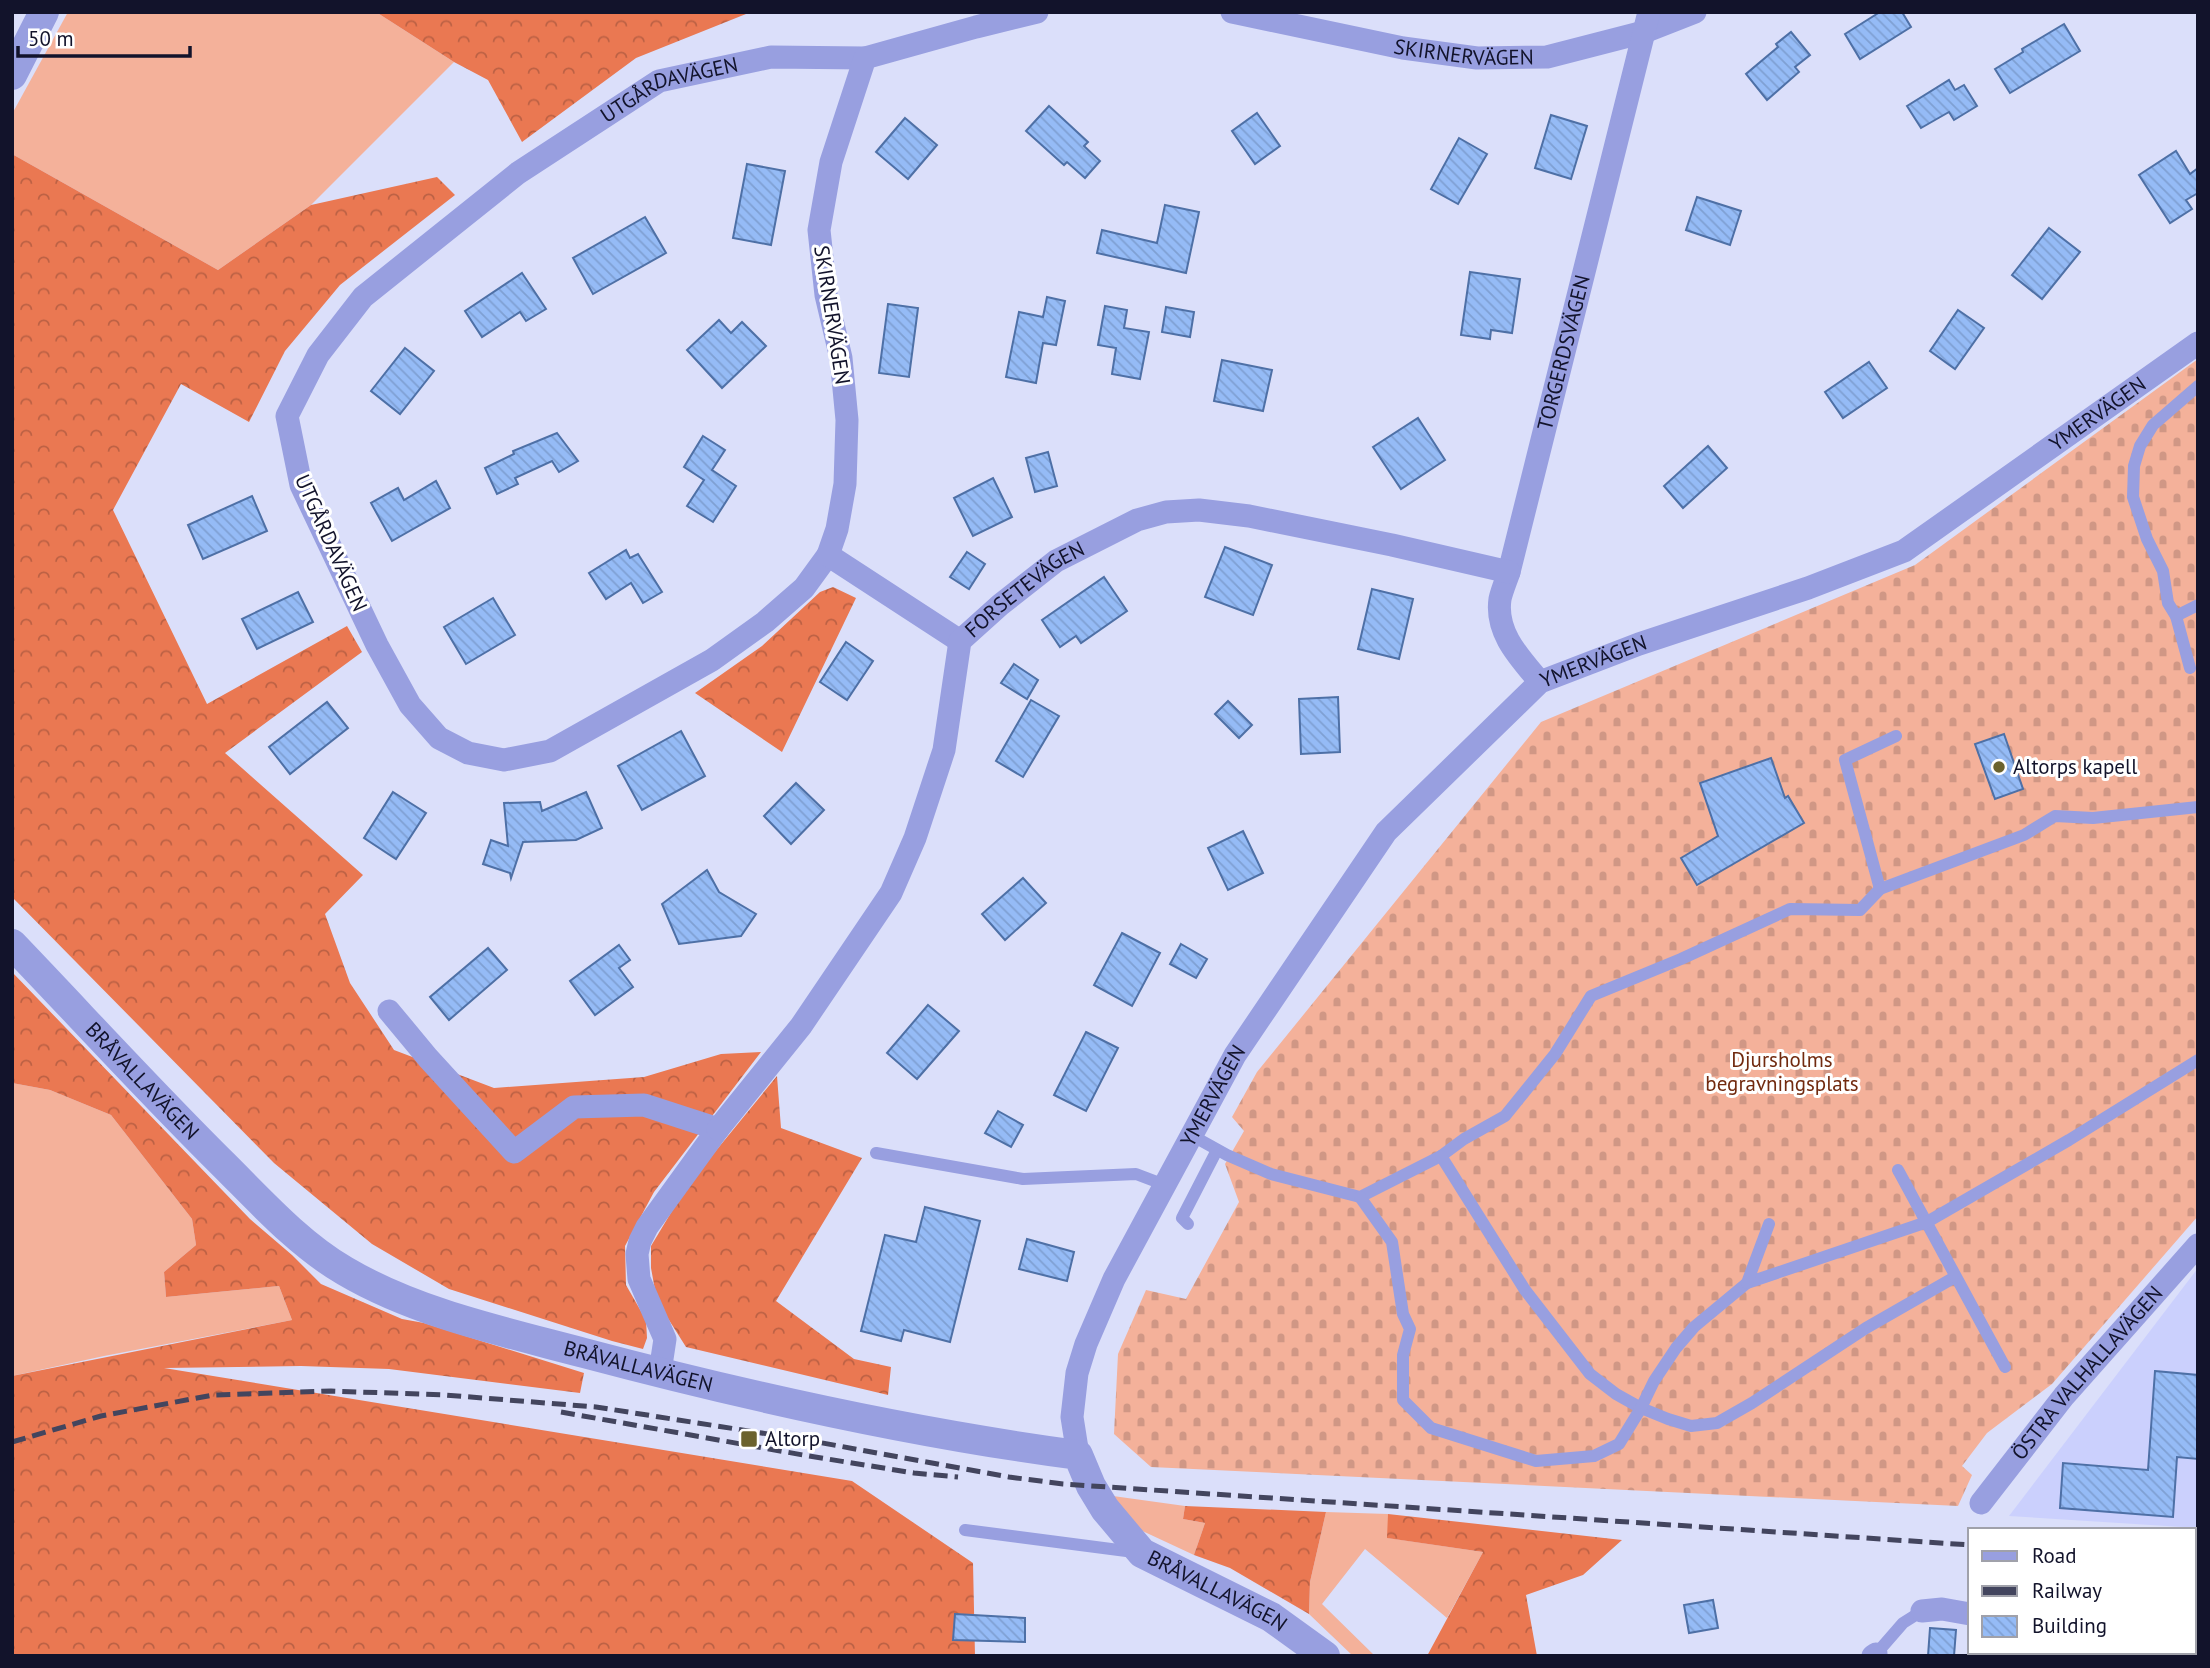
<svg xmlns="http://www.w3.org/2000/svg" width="2210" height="1668" font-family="'PT Sans',sans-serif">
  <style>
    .built { fill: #cbd0fd }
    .grass { fill: #f4b19a }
    .forest { fill: url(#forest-crowns) }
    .cemetery { fill: url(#cemetery-stones) }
    .building { fill: url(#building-back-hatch); stroke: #4e70a6; stroke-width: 2 }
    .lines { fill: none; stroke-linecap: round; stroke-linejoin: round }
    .service { stroke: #989fe0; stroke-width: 12 }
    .minor { stroke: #989fe0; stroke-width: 23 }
    .tertiary { stroke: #989fe0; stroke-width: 30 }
    .rail { stroke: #43455e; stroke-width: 5; stroke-dasharray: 14 7; stroke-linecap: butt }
    .poi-dot { fill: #6b622e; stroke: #fff; stroke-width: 2.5 }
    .labels { text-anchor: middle; stroke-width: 6; stroke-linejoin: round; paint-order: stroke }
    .street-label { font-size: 21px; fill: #12132b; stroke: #fff }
    .poi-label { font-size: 21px; fill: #12132b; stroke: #fff; text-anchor: start }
    .park-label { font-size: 21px; fill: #712a0f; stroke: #fff }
  </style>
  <defs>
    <pattern id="forest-crowns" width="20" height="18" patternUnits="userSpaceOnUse" patternTransform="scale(1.75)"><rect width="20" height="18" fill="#ea7852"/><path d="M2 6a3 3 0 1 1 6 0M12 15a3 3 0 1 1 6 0" fill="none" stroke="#bc6144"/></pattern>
    <pattern id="cemetery-stones" width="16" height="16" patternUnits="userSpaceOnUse" patternTransform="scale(1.75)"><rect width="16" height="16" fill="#f4b19a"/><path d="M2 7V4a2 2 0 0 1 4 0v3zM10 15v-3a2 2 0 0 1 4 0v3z" fill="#d09785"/></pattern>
    <pattern id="building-back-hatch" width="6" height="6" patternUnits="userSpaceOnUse" patternTransform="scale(1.75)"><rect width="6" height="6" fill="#95bbf6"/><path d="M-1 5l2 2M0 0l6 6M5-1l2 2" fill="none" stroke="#7fa0d3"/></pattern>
  </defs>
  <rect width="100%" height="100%" fill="#dbdffa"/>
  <path class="built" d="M 2198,1268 L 2198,1528 L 2009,1516 Z"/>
  <g class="grass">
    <path d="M 68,12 L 376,12 L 454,62 L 311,205 L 218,270 L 12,154 L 12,114 Z"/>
    <path d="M 12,1083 L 50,1090 L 111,1115 L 192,1219 L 196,1245 L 164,1272 L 166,1297 L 279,1286 L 292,1320 L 104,1356 L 12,1376 Z"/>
    <path d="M 1113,1496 L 1185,1506 L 1183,1519 L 1205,1523 L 1194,1555 L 1136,1528 Z"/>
    <path d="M 1326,1512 L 1388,1514 L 1388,1538 L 1483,1552 L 1447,1618 L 1365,1549 L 1322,1604 L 1375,1656 L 1353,1656 L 1309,1614 L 1310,1582 Z"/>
  </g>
  <g class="forest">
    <path d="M 376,12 L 751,12 L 636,58 L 522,142 L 488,80 L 454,62 Z"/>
    <path d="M 12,154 L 218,270 L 311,205 L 437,177 L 455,195 L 340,285 L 285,351 L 249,422 L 181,384 L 113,510 L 207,704 L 347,626 L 362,652 L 225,753 L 363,875 L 325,914 L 350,983 L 394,1050 L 494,1088 L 644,1077 L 721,1054 L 761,1052 L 654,1192 L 625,1246 L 626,1285 L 646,1320 L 647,1338 L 643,1349 L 612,1341 L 449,1289 L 372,1244 L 274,1163 L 12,897 Z"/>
    <path d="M 833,587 L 856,598 L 782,752 L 695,693 L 762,646 L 820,592 Z"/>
    <path d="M 12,972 L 250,1219 L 292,1255 L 321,1284 L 402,1319 L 424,1323 L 584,1373 L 580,1393 L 389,1369 L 301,1366 L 164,1368 L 852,1481 L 973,1563 L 975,1656 L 12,1656 L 12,1376 L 292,1320 L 279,1286 L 166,1297 L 164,1272 L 196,1245 L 192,1219 L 111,1115 L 50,1090 L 12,1083 Z"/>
    <path d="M 777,1076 L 781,1128 L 862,1158 L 776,1301 L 854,1359 L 891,1367 L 888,1395 L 686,1347 L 657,1301 L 651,1268 L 651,1246 L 687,1186 Z"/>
    <path d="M 1185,1506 L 1326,1512 L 1310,1582 L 1309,1614 L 1230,1568 L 1194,1555 L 1205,1523 L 1183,1519 Z"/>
    <path d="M 1388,1514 L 1622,1540 L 1583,1575 L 1526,1595 L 1537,1656 L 1427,1656 L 1483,1552 L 1387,1538 Z"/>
  </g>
  <path class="cemetery" d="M 2198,359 L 2198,1216 L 2052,1384 L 1987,1433 L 1962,1466 L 1972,1475 L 1958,1506 L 1151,1467 L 1114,1434 L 1118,1354 L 1146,1290 L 1186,1299 L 1239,1202 L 1225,1164 L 1244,1131 L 1232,1117 L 1257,1072 L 1541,722 L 1915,565 Z"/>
  <g class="building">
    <path d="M 1880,12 L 1902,12 L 1911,27 L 1860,59 L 1845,34 Z"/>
    <path d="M 2064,24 L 2080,51 L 2010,93 L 1995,69 L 2023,52 L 2022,49 Z"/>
    <path d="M 1791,32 L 1810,55 L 1795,67 L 1799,72 L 1767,100 L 1746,74 L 1778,47 L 1776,44 Z"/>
    <path d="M 1949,80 L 1955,90 L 1964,85 L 1977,106 L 1954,120 L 1949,112 L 1921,128 L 1907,106 Z"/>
    <path d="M 1049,106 L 1088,142 L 1084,146 L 1100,161 L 1085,178 L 1067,162 L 1064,165 L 1026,131 Z"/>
    <path d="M 1257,113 L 1280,146 L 1255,164 L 1232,131 Z"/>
    <path d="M 1551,115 L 1587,126 L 1571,179 L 1535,168 Z"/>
    <path d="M 905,118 L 937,145 L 908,179 L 876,152 Z"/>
    <path d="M 1459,138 L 1487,154 L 1458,204 L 1431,189 Z"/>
    <path d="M 2176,151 L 2190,174 L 2198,168 L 2198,193 L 2186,200 L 2192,209 L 2170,223 L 2139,175 Z"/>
    <path d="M 747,164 L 785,171 L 771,245 L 733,238 Z"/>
    <path d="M 1697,197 L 1741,211 L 1730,245 L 1686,230 Z"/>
    <path d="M 1165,205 L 1199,212 L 1186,273 L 1097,253 L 1102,230 L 1157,243 Z"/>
    <path d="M 645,217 L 666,253 L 593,294 L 573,258 Z"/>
    <path d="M 2049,228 L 2080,252 L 2042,299 L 2012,275 Z"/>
    <path d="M 1470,272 L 1520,279 L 1512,333 L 1491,330 L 1490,339 L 1461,335 Z"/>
    <path d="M 522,273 L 546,309 L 526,321 L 520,312 L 482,337 L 465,311 Z"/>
    <path d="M 1047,297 L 1065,301 L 1056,345 L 1043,343 L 1036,383 L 1006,377 L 1019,312 L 1043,317 Z"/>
    <path d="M 888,304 L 918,308 L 909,377 L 879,373 Z"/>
    <path d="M 1105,306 L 1127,310 L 1124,328 L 1149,332 L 1140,379 L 1112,374 L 1116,348 L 1098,345 Z"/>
    <path d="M 1166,307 L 1194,312 L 1190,337 L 1162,332 Z"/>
    <path d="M 1958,310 L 1984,328 L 1955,369 L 1930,351 Z"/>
    <path d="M 719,320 L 731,333 L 742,322 L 766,346 L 722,388 L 687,350 Z"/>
    <path d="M 405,348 L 434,371 L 400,414 L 371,391 Z"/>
    <path d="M 1222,360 L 1272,370 L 1263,411 L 1214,401 Z"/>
    <path d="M 1869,362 L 1887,388 L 1843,418 L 1825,392 Z"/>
    <path d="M 1418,418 L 1445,460 L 1401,489 L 1373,447 Z"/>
    <path d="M 557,433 L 578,461 L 559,472 L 552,461 L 515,478 L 518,484 L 497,494 L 485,468 L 514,454 L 513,451 Z"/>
    <path d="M 703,436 L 725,450 L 712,470 L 736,486 L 713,522 L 687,506 L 704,480 L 684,467 Z"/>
    <path d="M 1708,446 L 1727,468 L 1683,508 L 1664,486 Z"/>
    <path d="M 1048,452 L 1057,486 L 1035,492 L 1026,458 Z"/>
    <path d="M 993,478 L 1012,517 L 973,536 L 954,498 Z"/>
    <path d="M 436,481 L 450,508 L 392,541 L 371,503 L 398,488 L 404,500 Z"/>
    <path d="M 252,496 L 267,531 L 203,559 L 188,525 Z"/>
    <path d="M 1225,547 L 1272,565 L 1253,615 L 1205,597 Z"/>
    <path d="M 626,550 L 630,558 L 638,554 L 662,592 L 643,603 L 631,583 L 606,599 L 589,573 Z"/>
    <path d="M 967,552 L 985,564 L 969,589 L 950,577 Z"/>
    <path d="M 1104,577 L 1127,611 L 1081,643 L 1076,636 L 1060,647 L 1042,620 Z"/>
    <path d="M 1372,589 L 1413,599 L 1399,659 L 1358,649 Z"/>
    <path d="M 298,592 L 313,622 L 257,649 L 242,619 Z"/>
    <path d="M 493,598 L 515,635 L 466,664 L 444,627 Z"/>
    <path d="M 846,642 L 873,661 L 847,700 L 820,682 Z"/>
    <path d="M 1014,664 L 1038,680 L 1027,699 L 1001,683 Z"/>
    <path d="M 1338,697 L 1340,752 L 1301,754 L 1299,699 Z"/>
    <path d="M 1031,700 L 1059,716 L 1023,777 L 996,761 Z"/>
    <path d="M 1228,701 L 1252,725 L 1239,738 L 1215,714 Z"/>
    <path d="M 327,702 L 348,728 L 290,774 L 269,747 Z"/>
    <path d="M 681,731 L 705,776 L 642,810 L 618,766 Z"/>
    <path d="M 2004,734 L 2023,789 L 1995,799 L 1975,744 Z"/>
    <path d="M 1771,758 L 1785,798 L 1788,796 L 1804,823 L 1697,885 L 1681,858 L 1718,836 L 1700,783 Z"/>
    <path d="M 796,783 L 824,810 L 791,844 L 764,816 Z"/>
    <path d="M 393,792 L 426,813 L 396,859 L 364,838 Z"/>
    <path d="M 586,792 L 602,828 L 576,840 L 523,842 L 511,878 L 510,873 L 483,864 L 491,840 L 508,846 L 504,803 L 540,802 L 542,811 Z"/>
    <path d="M 1243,831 L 1263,873 L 1228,890 L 1208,848 Z"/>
    <path d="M 707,870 L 719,892 L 756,914 L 741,936 L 679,944 L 662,904 Z"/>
    <path d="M 1023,878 L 1046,903 L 1005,940 L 982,914 Z"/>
    <path d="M 1122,933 L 1160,953 L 1132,1006 L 1094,985 Z"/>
    <path d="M 1181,944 L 1207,959 L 1196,978 L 1170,964 Z"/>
    <path d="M 619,945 L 630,960 L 619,968 L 633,987 L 595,1015 L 570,981 Z"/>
    <path d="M 488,948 L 507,970 L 449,1020 L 430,997 Z"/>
    <path d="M 928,1005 L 959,1031 L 917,1079 L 887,1053 Z"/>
    <path d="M 1086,1032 L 1118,1048 L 1086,1111 L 1054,1095 Z"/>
    <path d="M 998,1111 L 1023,1125 L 1011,1147 L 985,1133 Z"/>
    <path d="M 925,1207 L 980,1221 L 950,1342 L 904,1330 L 901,1341 L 861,1331 L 885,1235 L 916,1242 Z"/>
    <path d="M 1027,1239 L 1074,1252 L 1067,1281 L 1019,1269 Z"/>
    <path d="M 2155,1371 L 2198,1375 L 2198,1459 L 2177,1457 L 2173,1517 L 2060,1508 L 2063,1463 L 2148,1470 Z"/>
    <path d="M 1713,1600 L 1718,1628 L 1689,1633 L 1684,1605 Z"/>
    <path d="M 955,1614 L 1025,1618 L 1025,1642 L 953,1640 Z"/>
    <path d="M 1930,1628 L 1956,1630 L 1954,1656 L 1928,1656 Z"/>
  </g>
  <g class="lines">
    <g class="service">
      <path d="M 2176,616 L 2198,605"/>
      <path d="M 2190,668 L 2176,616 L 2168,603 L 2163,571 L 2147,539 L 2133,497 L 2134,466 L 2140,446 L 2153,425 L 2198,386"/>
      <path d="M 1880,889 L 1845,760 L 1896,736"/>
      <path d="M 1191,1135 L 1227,1155 L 1271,1174 L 1360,1197 L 1441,1156 L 1464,1139 L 1505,1116 L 1555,1054 L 1591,996 L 1681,959 L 1790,909 L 1860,910 L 1880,889 L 2024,835 L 2055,816 L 2093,818 L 2198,807"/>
      <path d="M 876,1153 L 1023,1179 L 1136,1174 L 1165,1185"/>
      <path d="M 1441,1156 L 1525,1290 L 1590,1374 L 1616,1394 L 1641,1408 L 1668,1419 L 1691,1426 L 1717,1423 L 1752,1403 L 1866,1328 L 1955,1277"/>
      <path d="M 1898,1170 L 2005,1367"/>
      <path d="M 1360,1197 L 1392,1242 L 1403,1314 L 1410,1329 L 1403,1355 L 1403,1400 L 1431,1428 L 1536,1461 L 1594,1456 L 1619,1444 L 1641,1408 L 1654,1381 L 1676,1348 L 1694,1327 L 1747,1283 L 1927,1222 L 2069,1140 L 2198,1060"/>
      <path d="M 1188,1224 L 1182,1218 L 1217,1150"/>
      <path d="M 1747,1283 L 1769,1224"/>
      <path d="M 965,1530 L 1134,1552"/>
      <path d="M 1876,1654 L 1903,1623 L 1922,1611"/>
    </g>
    <g class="minor">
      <path id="s1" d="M 1232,12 L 1403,48 L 1477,58 L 1547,57 L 1644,32 L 1695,12"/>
      <path id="s2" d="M 828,555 L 804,588 L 765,622 L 712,660 L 550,751 L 504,760 L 468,753 L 439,738 L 410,705 L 377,645 L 301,485 L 287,416 L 318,355 L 363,297 L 518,173 L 659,81 L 771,57 L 865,58"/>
      <path d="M 960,641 L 828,555 L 837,529 L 845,484 L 847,420 L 841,358 L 826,295 L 819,230 L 831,162 L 865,58 L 976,27 L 1037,12"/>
      <path id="s3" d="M 1540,682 C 1520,658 1495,633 1500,599 C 1502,590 1506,581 1509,572 L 1649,12"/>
      <path d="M 389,1011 L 428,1058 L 514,1152 L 574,1107 L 644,1105 L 718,1129 L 647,1227 L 640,1241 L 637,1254 L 639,1279 L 665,1339 L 660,1372"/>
      <path id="s4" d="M 718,1129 L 801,1026 L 891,893 L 915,838 L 944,750 L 960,641 L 1000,605 L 1056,561 L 1137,520 L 1166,512 L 1199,510 L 1249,516 L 1392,545 L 1509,572"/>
      <path id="s5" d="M 1078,1455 L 1072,1417 L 1077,1373 L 1086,1344 L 1114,1279 L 1235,1055 L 1386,832 L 1540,682 L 1639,644 L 1808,588 L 1904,551 L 2198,343"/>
      <path id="s6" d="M 1981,1503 L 2064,1396 L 2198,1245"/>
      <path d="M 1922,1611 L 1942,1609 L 1970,1614"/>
      <path d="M 2194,1630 L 2198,1630"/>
      <path d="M 1873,1656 L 1876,1654"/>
    </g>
    <g class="tertiary">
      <path d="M 12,75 L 44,12"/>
      <path id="s7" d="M 12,944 C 83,1018 152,1094 225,1166 C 262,1203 300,1245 345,1271 C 416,1313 505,1332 584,1353 C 746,1396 911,1433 1078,1455 L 1091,1486 L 1105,1509 L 1142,1553 L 1271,1617 L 1325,1656"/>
    </g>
    <g class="rail">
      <path d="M 561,1412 L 803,1455 L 914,1473 L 958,1477"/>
      <path d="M 12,1442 L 101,1416 L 213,1395 L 331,1391 L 445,1395 L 596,1407 L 806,1440 L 1009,1477 L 1063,1484 L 1970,1545"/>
      <path d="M 2194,1560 L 2198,1560"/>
    </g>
  </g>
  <g class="poi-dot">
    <circle cx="1999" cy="767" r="7"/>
    <rect x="740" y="1430" width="18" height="18" rx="3.5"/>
  </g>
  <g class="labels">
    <g class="street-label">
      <text dy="7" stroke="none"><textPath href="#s1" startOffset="236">SKIRNERVÄGEN</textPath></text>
      <text dy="7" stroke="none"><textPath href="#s2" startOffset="1335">UTGÅRDAVÄGEN</textPath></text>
      <text transform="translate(832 315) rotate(81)" y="7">SKIRNERVÄGEN</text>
      <text dy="7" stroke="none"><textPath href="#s3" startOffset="350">TORGERDSVÄGEN</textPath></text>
      <text dy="7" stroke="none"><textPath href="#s5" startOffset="1547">YMERVÄGEN</textPath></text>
      <text transform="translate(331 543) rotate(66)" y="7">UTGÅRDAVÄGEN</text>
      <text dy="7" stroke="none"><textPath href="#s4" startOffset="639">FORSETEVÄGEN</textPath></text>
      <text dy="7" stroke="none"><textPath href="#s5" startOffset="980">YMERVÄGEN</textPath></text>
      <text dy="7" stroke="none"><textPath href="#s7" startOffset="189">BRÅVALLAVÄGEN</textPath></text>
      <text dy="7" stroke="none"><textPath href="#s5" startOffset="392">YMERVÄGEN</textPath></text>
      <text dy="7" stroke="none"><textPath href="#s7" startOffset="777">BRÅVALLAVÄGEN</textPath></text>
      <text dy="7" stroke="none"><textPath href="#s6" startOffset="168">ÖSTRA VALHALLAVÄGEN</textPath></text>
      <text dy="7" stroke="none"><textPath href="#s7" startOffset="1428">BRÅVALLAVÄGEN</textPath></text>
    </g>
    <g class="poi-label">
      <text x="2013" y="774">Altorps kapell</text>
      <text x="765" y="1446">Altorp</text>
    </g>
    <g class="park-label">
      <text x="1782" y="1067">Djursholms<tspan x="1782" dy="24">begravningsplats</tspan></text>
    </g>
  </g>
  <rect width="2210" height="1668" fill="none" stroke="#12132b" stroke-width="28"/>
  <rect x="1968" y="1528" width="228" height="126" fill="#ffffff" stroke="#a0a1aa" stroke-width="2"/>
  <rect x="1982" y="1551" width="35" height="10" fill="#989fe0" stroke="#a0a1aa" stroke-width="2"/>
  <text x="2032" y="1563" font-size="21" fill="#12132b">Road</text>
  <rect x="1982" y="1586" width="35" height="10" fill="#43455e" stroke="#a0a1aa" stroke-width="2"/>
  <text x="2032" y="1598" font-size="21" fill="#12132b">Railway</text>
  <rect x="1982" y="1616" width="35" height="21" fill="url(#building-back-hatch)" stroke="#a0a1aa" stroke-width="2"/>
  <text x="2032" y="1633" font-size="21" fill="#12132b">Building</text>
  <path d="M18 46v10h172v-10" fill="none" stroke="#12132b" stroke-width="3.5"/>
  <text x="28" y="46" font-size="21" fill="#12132b" stroke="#ffffff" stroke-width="5" paint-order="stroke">50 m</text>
</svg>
